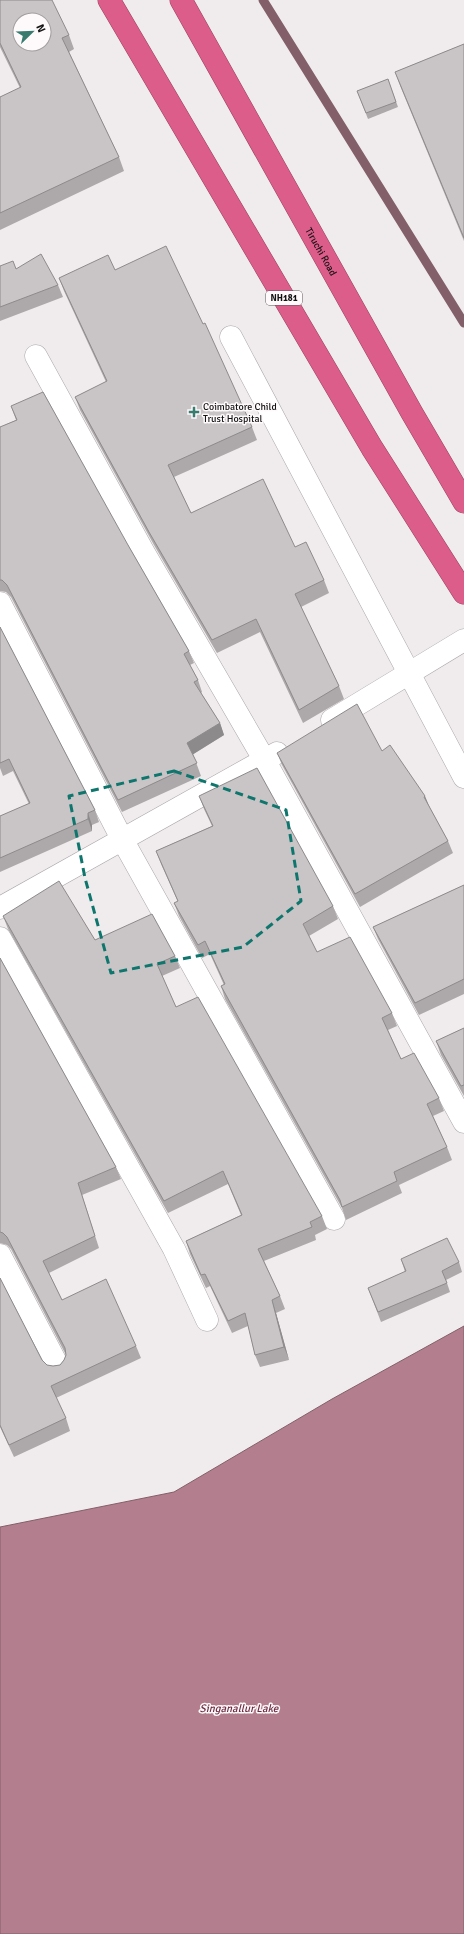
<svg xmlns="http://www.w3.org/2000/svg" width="464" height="1934" font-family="Signika,sans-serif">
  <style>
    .water { fill: #b37f8e; stroke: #835f69 }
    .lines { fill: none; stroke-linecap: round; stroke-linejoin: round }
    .stream { stroke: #835f69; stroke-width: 9 }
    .street-casing { stroke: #aba7a8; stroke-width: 23 }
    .highway-casing { stroke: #964360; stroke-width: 23 }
    .street { stroke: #fff; stroke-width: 22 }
    .highway { stroke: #dc5d8a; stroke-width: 22 }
    .wall { fill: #ada9aa }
    .shaded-wall { fill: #8d8a8b }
    .building { fill: #c9c5c6; stroke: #8d8a8b; fill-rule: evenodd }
    .marked { fill: none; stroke: #0f766e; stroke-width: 3; stroke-dasharray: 8 5; stroke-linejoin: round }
    .poi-dot { fill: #387c70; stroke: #fef9fa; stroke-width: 1.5 }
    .labels { text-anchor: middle; stroke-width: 3; stroke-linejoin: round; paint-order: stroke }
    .shield { fill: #fef9fa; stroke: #5a5858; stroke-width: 1 }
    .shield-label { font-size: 9px; font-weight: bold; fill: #141313 }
    .street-label { font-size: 10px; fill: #141313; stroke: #fef9fa }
    .poi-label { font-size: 10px; fill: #141313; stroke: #fef9fa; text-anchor: start }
    .water-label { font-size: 11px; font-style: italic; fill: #6d2b42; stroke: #fef9fa }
  </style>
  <rect width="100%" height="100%" fill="#f0eced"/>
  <path class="water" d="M 464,1326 L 464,1934 L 0,1934 L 0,1527 L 174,1492 L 332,1399 Z"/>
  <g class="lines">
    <path class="stream" d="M 263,0 L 464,323"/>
    <defs>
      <g id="street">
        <path d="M 231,337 L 464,777"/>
        <path d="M 36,356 L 143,551 L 265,761 L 464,1122"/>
        <path d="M 0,603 L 122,839 L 334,1219"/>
        <path d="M 332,720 L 464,640"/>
        <path d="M 0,908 L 277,753"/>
        <path d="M 0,938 L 174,1249 L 207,1320"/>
        <path d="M 0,1255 L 58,1366"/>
      </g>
      <g id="highway">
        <path d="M 109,0 L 372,448 L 464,593"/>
        <path id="s1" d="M 181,0 L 412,413 L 464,502"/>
      </g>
    </defs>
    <use href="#street" class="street-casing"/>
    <use href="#highway" class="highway-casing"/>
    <use href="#street" class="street"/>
    <use href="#highway" class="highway"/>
  </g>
  <g class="wall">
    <path d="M 0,0 L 69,35 L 74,49 L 69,52 L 119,157 L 124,171 L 0,230 L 0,97 L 20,88 L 0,47 Z"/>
    <path d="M 464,44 L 464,241 L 401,88 L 395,72 Z"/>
    <path d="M 388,79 L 398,107 L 368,119 L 357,91 Z"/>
    <path d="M 0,266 L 16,269 L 58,285 L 63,297 L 0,321 Z"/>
    <path d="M 115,270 L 252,427 L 257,440 L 174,477 L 191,513 L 295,547 L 324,580 L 329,593 L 301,607 L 339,686 L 344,699 L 303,723 L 260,632 L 217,653 L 154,545 L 80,410 L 75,397 L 106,382 L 64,291 L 59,278 Z"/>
    <path d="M 11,406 L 128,545 L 189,651 L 194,663 L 190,665 L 198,680 L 202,692 L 201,693 L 220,723 L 224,735 L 193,754 L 201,776 L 122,812 L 11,597 L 6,592 L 0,591 L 0,427 L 16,420 Z"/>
    <path d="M 0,627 L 95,810 L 99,822 L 92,825 L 92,831 L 0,872 L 0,816 L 29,804 L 13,771 L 3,776 L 0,768 Z"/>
    <path d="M 382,751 L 429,806 L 448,841 L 453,853 L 360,907 L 282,765 L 277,753 Z"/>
    <path d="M 199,796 L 333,906 L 338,919 L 309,936 L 317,952 L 392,1013 L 397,1026 L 388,1030 L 401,1059 L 439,1098 L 444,1111 L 433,1116 L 447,1147 L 452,1160 L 399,1185 L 402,1193 L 346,1220 L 342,1208 L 225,999 L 221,986 L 224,985 L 210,954 L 202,958 L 179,916 L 174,903 L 178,902 L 161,864 L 156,851 L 212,826 L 204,809 Z"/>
    <path d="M 464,885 L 464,994 L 419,1015 L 378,939 L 373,927 Z"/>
    <path d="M 3,916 L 95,940 L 175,956 L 180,968 L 162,976 L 176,1007 L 322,1216 L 327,1229 L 315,1235 L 316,1240 L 264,1261 L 280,1296 L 285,1309 L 276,1313 L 289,1360 L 260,1367 L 255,1355 L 248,1326 L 232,1333 L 210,1286 L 206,1288 L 190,1254 L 186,1241 L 241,1215 L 228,1184 L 168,1213 L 8,929 Z"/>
    <path d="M 0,958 L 116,1167 L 121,1179 L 82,1195 L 99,1248 L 49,1273 L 62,1300 L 136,1346 L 141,1358 L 56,1398 L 66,1418 L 70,1431 L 14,1457 L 0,1427 L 0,1278 L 42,1360 L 47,1365 L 53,1366 L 60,1365 L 64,1360 L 66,1355 L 11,1249 L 7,1245 L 0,1243 Z"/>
    <path d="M 464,1028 L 464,1096 L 441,1055 L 436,1041 Z"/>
    <path d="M 401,1259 L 459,1262 L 462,1272 L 446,1280 L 450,1292 L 381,1322 L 368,1288 L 405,1272 Z"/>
  </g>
  <g class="shaded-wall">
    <path d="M 220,723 L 224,735 L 192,755 L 187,743 Z"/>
    <path d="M 425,796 L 430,808 L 424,797 Z"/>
    <path d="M 88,813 L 92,825 L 92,831 L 88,819 Z"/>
    <path d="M 272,1300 L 276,1313 L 289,1360 L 284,1347 Z"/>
  </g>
  <g class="building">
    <path d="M 0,0 L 52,0 L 69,35 L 62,38 L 119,157 L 0,213 L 0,97 L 21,87 L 0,43 ZM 20,20 L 44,20 L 44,44 L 20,44 Z"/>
    <path d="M 464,44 L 464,238 L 395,72 Z"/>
    <path d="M 388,79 L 396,102 L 366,113 L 357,91 Z"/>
    <path d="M 166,246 L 203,324 L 205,323 L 252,427 L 168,465 L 191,513 L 263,479 L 295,547 L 306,542 L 324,580 L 295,594 L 339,686 L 299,710 L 256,619 L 212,640 L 149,532 L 75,397 L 107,381 L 59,278 L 108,255 L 115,270 Z"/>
    <path d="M 41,254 L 58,285 L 0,307 L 0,266 L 13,261 L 16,269 Z"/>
    <path d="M 43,392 L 128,545 L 189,651 L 184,654 L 198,680 L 194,682 L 220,723 L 187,743 L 197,763 L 118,800 L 7,585 L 2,580 L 0,580 L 0,427 L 17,420 L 11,406 Z"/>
    <path d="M 0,627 L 95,810 L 88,813 L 88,819 L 0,858 L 0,816 L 30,803 L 9,759 L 0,763 Z"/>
    <path d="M 357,704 L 382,751 L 390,745 L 425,796 L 424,797 L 448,841 L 355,894 L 277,753 Z"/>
    <path d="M 257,768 L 333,906 L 303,924 L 317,952 L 350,937 L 392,1013 L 382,1018 L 401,1059 L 414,1053 L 439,1098 L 427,1104 L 447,1147 L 394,1172 L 397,1181 L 342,1207 L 340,1200 L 221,986 L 225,984 L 205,941 L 198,945 L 174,903 L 178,901 L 156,851 L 213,826 L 199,796 Z"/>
    <path d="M 59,881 L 95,940 L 152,914 L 175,956 L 157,964 L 176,1007 L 198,997 L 322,1216 L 310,1222 L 312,1227 L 258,1249 L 280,1296 L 272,1300 L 284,1347 L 255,1355 L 245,1313 L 228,1321 L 205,1274 L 201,1275 L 186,1241 L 242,1215 L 223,1171 L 164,1201 L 3,916 Z"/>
    <path d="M 464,885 L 464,979 L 415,1003 L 373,927 Z"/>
    <path d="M 0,958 L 116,1167 L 78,1183 L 95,1236 L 43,1261 L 62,1300 L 106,1279 L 136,1346 L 51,1386 L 66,1418 L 9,1445 L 0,1425 L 0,1278 L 42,1360 L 47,1365 L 53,1366 L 60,1365 L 64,1360 L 66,1355 L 65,1348 L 7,1237 L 3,1233 L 0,1232 Z"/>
    <path d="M 464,1028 L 464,1085 L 461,1086 L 436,1041 Z"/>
    <path d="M 447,1238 L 459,1262 L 442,1271 L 447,1283 L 378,1312 L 368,1288 L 406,1271 L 401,1259 Z"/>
  </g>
  <path class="marked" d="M 174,771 L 286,810 L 301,901 L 243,947 L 111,973 L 85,878 L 69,796 Z"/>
  <path class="poi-dot" d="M192 406h4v4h4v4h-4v4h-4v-4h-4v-4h4z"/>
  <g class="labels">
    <rect class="shield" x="266" y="291" width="36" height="14" rx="3"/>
    <g class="shield-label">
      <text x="284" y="301">NH181</text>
    </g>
    <g class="street-label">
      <text dy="4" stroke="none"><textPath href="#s1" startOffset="288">Tiruchi Road</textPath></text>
    </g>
    <g class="poi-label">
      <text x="203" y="410">Coimbatore Child<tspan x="203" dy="12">Trust Hospital</tspan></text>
    </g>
    <g class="water-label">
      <text x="239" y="1712">Singanallur Lake</text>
    </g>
  </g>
  <g transform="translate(32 32) rotate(67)"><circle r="19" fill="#fef9fa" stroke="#a09d9e"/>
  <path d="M0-3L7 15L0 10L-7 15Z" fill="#387c70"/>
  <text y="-6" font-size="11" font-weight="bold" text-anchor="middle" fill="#141313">N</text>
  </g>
</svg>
